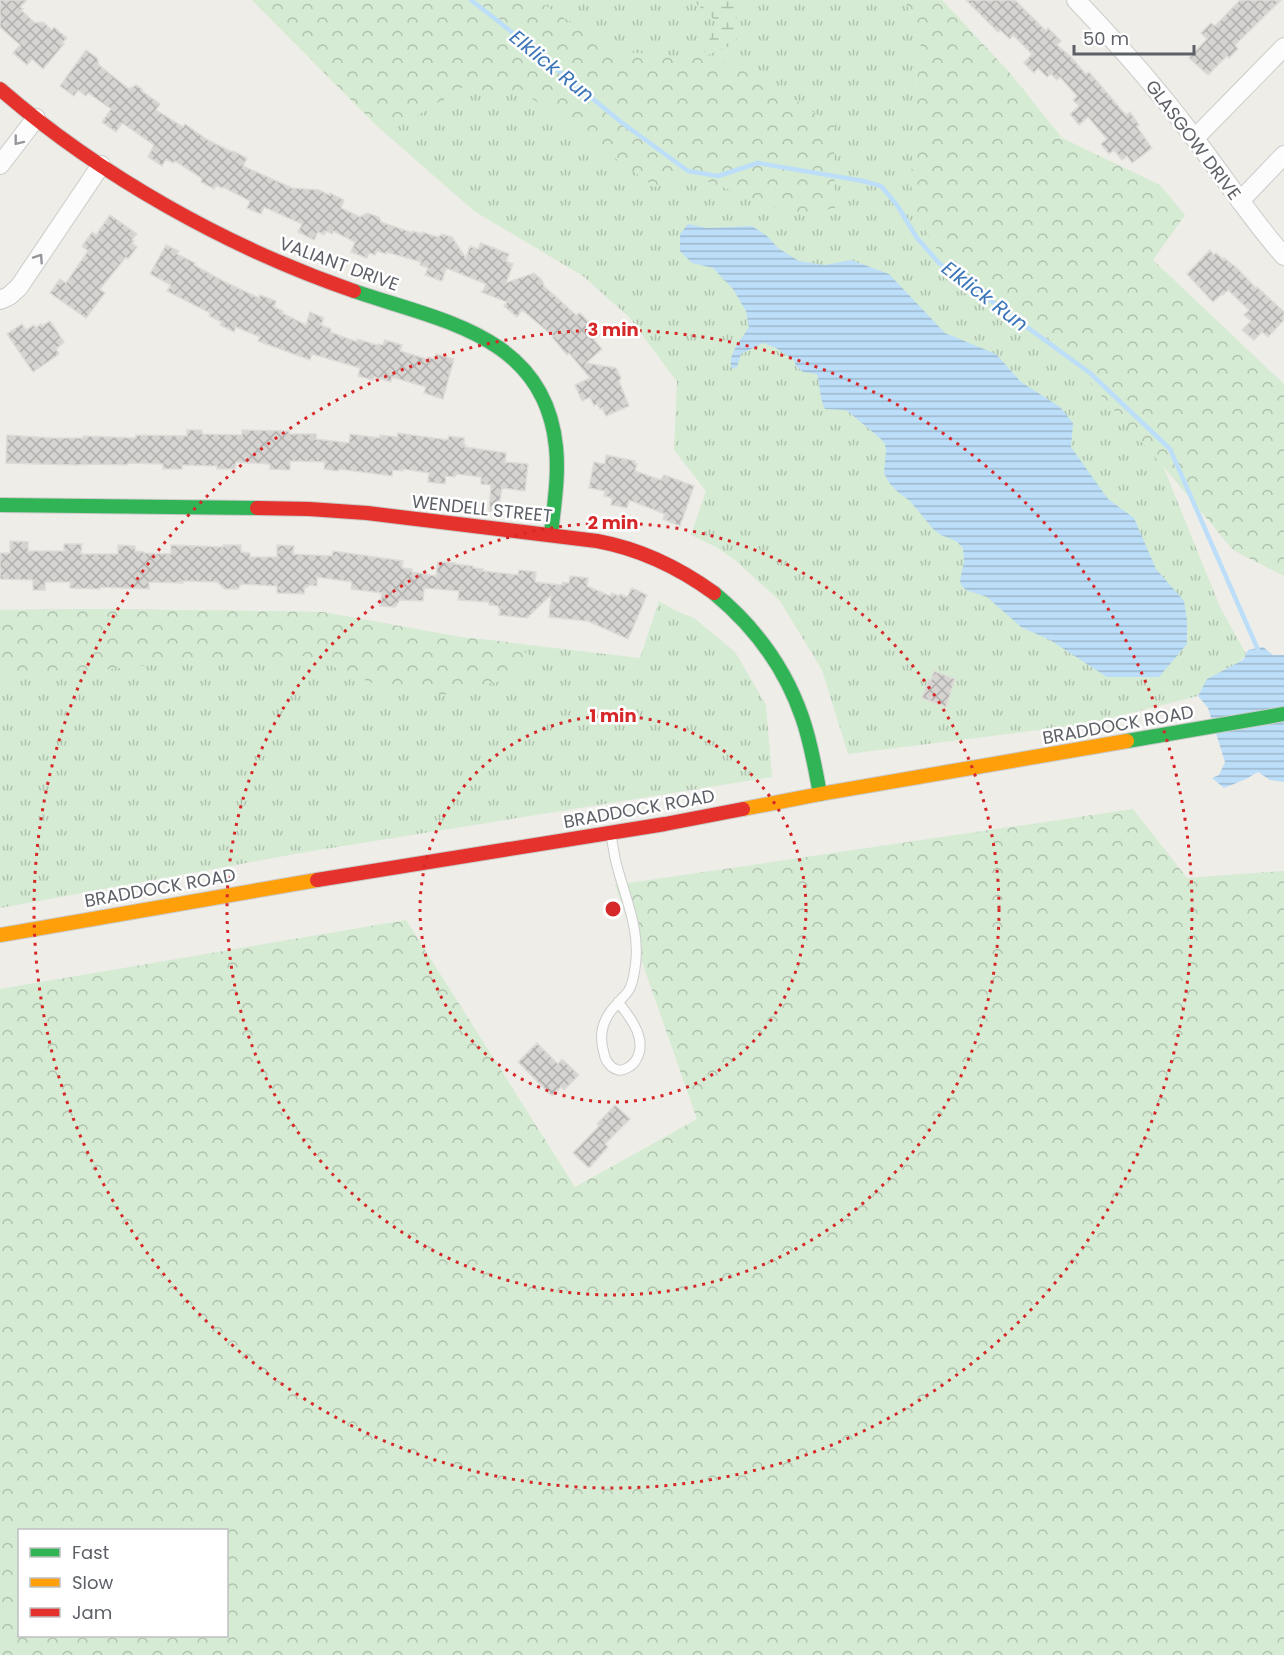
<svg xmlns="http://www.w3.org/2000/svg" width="1284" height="1655" font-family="Poppins,sans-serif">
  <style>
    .grass { fill: url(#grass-tufts) }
    .forest { fill: url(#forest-crowns); fill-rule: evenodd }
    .wetland { fill: url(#wetland-marsh) }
    .water { fill: url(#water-rules) }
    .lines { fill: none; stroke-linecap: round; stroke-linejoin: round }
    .stream { stroke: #bcdef8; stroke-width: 4.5 }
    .building { fill: url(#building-cross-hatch); stroke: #dedcd8; stroke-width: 1.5 }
    .lane-casing { stroke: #cbcbca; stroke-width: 11 }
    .street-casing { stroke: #cbcbca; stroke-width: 20 }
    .fast-casing { stroke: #c9cac9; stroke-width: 16 }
    .slow-casing { stroke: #c9cac9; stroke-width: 16 }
    .jam-casing { stroke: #c9cac9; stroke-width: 16 }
    .lane { stroke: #fcfcfc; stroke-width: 9 }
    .street { stroke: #fcfcfc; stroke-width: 18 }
    .fast { stroke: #30b455; stroke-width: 14 }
    .slow { stroke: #ff9f0a; stroke-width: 14 }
    .jam { stroke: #e5322d; stroke-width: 14 }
    .oneway { stroke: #95979b }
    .ring { fill: none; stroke: #d62828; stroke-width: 3; stroke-dasharray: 3 6 }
    .labels { text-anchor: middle; stroke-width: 5; stroke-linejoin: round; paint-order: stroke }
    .street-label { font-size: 18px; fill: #5d6167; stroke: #fff }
    .water-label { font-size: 20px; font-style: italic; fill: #3c76b8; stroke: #fff }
    .centre { fill: #d62828; stroke: #fff; stroke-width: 3 }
    .ring-label { font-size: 18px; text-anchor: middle; font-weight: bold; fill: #d62828; stroke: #fff; stroke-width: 5; stroke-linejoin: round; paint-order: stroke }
  </style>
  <defs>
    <pattern id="grass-tufts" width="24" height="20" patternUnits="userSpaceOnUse" patternTransform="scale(1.5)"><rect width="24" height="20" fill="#d5ebd3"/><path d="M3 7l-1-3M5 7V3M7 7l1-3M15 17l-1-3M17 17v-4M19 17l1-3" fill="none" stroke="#b0c2af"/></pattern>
    <pattern id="forest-crowns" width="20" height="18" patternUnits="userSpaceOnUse" patternTransform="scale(1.5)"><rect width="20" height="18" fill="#d5ebd3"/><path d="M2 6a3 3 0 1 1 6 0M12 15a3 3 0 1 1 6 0" fill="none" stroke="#b0c2af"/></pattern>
    <pattern id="wetland-marsh" width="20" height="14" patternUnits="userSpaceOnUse" patternTransform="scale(1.5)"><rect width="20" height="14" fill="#d5ebd3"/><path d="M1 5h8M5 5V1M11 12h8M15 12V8" fill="none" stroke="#b0c2af"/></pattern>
    <pattern id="water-rules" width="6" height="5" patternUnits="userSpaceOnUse" patternTransform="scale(1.5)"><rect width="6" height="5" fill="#bcdef8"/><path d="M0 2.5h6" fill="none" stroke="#9cb7cd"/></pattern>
    <pattern id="building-cross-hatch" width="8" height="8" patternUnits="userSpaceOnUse" patternTransform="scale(1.5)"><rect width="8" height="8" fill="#d5d4d1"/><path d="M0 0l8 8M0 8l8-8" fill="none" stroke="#b0afad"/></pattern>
  </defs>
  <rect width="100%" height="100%" fill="#eeede8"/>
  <g class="grass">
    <path d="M 252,0 L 905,0 L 921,39 L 915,99 L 954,277 L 1053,341 L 1163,466 L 1220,607 L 1246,654 C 1237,670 1205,677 1198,696 L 1087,724 L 848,754 L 822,670 L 780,601 L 735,560 L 716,547 L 691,535 L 706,491 L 674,450 L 677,382 L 630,318 L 583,276 L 474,211 L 377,126 Z"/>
    <path d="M 659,601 L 676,611 L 694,618 L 735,652 L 766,705 L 772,777 L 306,852 L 0,908 L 0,610 L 100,609 L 322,612 L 460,637 L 640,658 Z"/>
  </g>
  <g class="forest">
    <path d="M 252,0 L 537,0 L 613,51 L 706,58 L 751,70 L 834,126 L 835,208 L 796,215 L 685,173 L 655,187 L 526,94 L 461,88 L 418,115 L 377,126 Z"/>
    <path d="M 905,0 L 942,0 L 1010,73 L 1062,138 L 1160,185 L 1185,215 L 1153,260 L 1284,384 L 1284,576 L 1233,550 L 1163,466 L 1053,341 L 954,277 L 915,213 L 911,183 L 915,99 L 921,39 Z"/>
    <path d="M 100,609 L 322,612 L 460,637 L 508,642 L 538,660 L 513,678 L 443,695 L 384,688 L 308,656 L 219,658 L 112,669 L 11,672 L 0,670 L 0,610 Z"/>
    <path d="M 1133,809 L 1187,878 L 1284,871 L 1284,1655 L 0,1655 L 0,989 L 406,920 L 575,1187 L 697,1119 L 615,885 ZM 20,1530 L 226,1530 L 226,1636 L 20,1636 Z"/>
  </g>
  <path class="wetland" d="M 692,0 L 735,0 L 737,4 L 737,43 L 703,57 L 716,21 Z"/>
  <g class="water">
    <path d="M 688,224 L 707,228 L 752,226 L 767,236 L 778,248 L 799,261 L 825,265 L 851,260 L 889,274 L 945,333 L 996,354 L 1021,382 L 1060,407 L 1073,423 L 1071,447 L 1108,499 L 1134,518 L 1156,569 L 1184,601 L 1187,620 L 1187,644 L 1159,677 L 1107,677 L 1050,640 L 1021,627 L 987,597 L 966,590 L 961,585 L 960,580 L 964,562 L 963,548 L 956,541 L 941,535 L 934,530 L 910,501 L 899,493 L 890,484 L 884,473 L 886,450 L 885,444 L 882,440 L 850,413 L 845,410 L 825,409 C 820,401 820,385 817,374 L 803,372 L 796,366 L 794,360 L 776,348 L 763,343 L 741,354 L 737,367 L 732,369 C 726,355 742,339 749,327 L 746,311 L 733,289 L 713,268 L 692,263 L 680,251 L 680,234 Z"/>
    <path d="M 1263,647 L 1273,655 L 1284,655 L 1284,782 L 1270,780 L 1258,772 L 1246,779 L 1224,788 L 1212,778 L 1219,775 L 1225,762 L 1208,708 L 1198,696 L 1207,679 L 1243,660 L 1248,650 Z"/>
  </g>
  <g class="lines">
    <path class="stream" d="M 471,0 L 498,21 L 621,122 L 688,171 L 718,176 L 758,163 L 863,181 L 881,186 L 897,205 L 917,238 L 939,263 L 1090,373 L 1170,449 L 1259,652"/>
  </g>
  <g class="building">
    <path d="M 0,0 L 27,0 L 20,7 L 23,9 L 21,10 L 35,23 L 43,22 L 52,30 L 54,27 L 67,38 L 62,43 L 64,44 L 43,69 L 32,59 L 27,65 L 13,53 L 20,45 L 0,27 Z"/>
    <path d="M 966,0 L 1015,0 L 1046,31 L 1048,28 L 1061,41 L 1057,45 L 1070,56 L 1086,74 L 1089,72 L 1126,115 L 1130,112 L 1139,125 L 1137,127 L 1152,148 L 1132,163 L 1127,156 L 1122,160 L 1114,150 L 1109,154 L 1101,144 L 1107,139 L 1088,117 L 1079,125 L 1070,114 L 1079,106 L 1073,100 L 1077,96 L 1060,77 L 1057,80 L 1051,74 L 1047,77 L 1038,68 L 1034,73 L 1024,63 L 1032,54 L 1013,35 L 1010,39 L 1000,30 L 998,32 Z"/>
    <path d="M 1240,0 L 1281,0 L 1235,45 L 1238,49 L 1229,58 L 1227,56 L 1208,75 L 1189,58 L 1207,39 L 1201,33 L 1211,23 L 1215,26 Z"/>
    <path d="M 86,50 L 97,58 L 99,65 L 129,89 L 136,85 L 142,89 L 142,91 L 160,104 L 156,110 L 183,127 L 185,124 L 208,140 L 232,152 L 233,151 L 247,158 L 243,166 L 292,188 L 319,190 L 329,195 L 330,193 L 344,200 L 341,208 L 360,217 L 367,213 L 379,217 L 381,222 L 413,233 L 413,231 L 422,234 L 422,232 L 438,237 L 442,234 L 452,237 L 466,258 L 470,246 L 478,249 L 481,243 L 509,254 L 506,261 L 513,264 L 506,283 L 534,273 L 542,280 L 544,286 L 576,315 L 580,313 L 601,334 L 594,340 L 602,349 L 586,363 L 616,368 L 621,378 L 619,381 L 629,406 L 606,416 L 602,408 L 600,409 L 597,404 L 594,406 L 590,397 L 582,401 L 575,385 L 590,378 L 569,353 L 567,355 L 552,337 L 553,336 L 522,310 L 517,317 L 504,306 L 507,302 L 481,292 L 483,291 L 486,284 L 446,268 L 442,281 L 425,275 L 428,268 L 420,265 L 421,262 L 386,252 L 386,254 L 377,251 L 375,255 L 369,253 L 367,258 L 351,252 L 355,242 L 333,231 L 332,234 L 326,231 L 324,235 L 318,232 L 314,240 L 298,232 L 302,224 L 264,207 L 261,214 L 247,208 L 250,201 L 223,187 L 222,188 L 216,185 L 214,189 L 201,182 L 202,179 L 200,177 L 175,161 L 173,163 L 166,159 L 162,166 L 148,157 L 154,145 L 122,123 L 116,132 L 102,122 L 111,109 L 88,93 L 86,96 L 78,90 L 74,96 L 60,86 Z"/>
    <path d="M 110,215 L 137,234 L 132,240 L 134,241 L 132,243 L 137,247 L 128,259 L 126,257 L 100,289 L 105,293 L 86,318 L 50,293 L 60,279 L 66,283 L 88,251 L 82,246 L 92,232 L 96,235 Z"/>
    <path d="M 166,245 L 179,251 L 177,254 L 195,263 L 194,265 L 225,282 L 259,298 L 260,295 L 276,301 L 274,307 L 283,311 L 282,313 L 306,325 L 310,312 L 324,318 L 321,325 L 331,329 L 330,332 L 357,342 L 357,339 L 377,345 L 378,344 L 383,345 L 385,340 L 402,345 L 400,351 L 427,359 L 428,357 L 435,359 L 436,354 L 454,359 L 443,399 L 424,393 L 426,387 L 392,377 L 391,382 L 374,377 L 373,380 L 358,376 L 360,368 L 312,354 L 310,360 L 258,341 L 260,337 L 236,327 L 234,332 L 220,325 L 222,322 L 209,316 L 210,313 L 167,291 L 171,285 L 150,274 Z"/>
    <path d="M 1210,250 L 1214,255 L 1216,253 L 1223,259 L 1224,258 L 1237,268 L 1256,288 L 1257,287 L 1284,312 L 1284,320 L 1268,337 L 1262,332 L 1254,340 L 1242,330 L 1251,321 L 1244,315 L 1249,310 L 1228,290 L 1223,295 L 1222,294 L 1213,302 L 1187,274 Z"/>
    <path d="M 50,321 L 64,342 L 56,349 L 59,354 L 33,372 L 7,334 L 22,324 L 26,330 L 34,325 L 36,328 L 41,324 L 42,326 Z"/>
    <path d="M 187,430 L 202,430 L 202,434 L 242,435 L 242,430 L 289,431 L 289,434 L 316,434 L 316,439 L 349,443 L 350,434 L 380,438 L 380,435 L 397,437 L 398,433 L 448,440 L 449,436 L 464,438 L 464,445 L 466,445 L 465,447 L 506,453 L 505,462 L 528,464 L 525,491 L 502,488 L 498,512 L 489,511 L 491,485 L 481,484 L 481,477 L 456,474 L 455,477 L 446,476 L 445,484 L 428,482 L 429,473 L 403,469 L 403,471 L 393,470 L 392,476 L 339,469 L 338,471 L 324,469 L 325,462 L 290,461 L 290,470 L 270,469 L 270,464 L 236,462 L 235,469 L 217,469 L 217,466 L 182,465 L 182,469 L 163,469 L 163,464 L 128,463 L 127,465 L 94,464 L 76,465 L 6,463 L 7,435 L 51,438 L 83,438 L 83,436 L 136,438 L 136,435 L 187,436 Z"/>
    <path d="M 606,455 L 635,461 L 634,463 L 637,464 L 635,471 L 661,480 L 664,475 L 694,486 L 680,526 L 663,519 L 665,514 L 629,500 L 627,508 L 611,505 L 612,498 L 604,496 L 605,491 L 589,488 L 594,462 L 603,464 L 605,463 Z"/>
    <path d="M 10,541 L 28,542 L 28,551 L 64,551 L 64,544 L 82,544 L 81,554 L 118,554 L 118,545 L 135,546 L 135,551 L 144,552 L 144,553 L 171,554 L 171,545 L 223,547 L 223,545 L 241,545 L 241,552 L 250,553 L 250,557 L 277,557 L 277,545 L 294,546 L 293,554 L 332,556 L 333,551 L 403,561 L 402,568 L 412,569 L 412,572 L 436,576 L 438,562 L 455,563 L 455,564 L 473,566 L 473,568 L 483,569 L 483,571 L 518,575 L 519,570 L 536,572 L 535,582 L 562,585 L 563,582 L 569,583 L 570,576 L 588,578 L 587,586 L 610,596 L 612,593 L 619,596 L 620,594 L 627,597 L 632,588 L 647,595 L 628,639 L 588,621 L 549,617 L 551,595 L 527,618 L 499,615 L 500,608 L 498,608 L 498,606 L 489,605 L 489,602 L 458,600 L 459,591 L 424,588 L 423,601 L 400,600 L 395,607 L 380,606 L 382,593 L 351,589 L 352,582 L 317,577 L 317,586 L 308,585 L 308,587 L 305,587 L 304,594 L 277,593 L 277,586 L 241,584 L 238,589 L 225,589 L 217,582 L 183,581 L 183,583 L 149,582 L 149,589 L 100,587 L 100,589 L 70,588 L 70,582 L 45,582 L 45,590 L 33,590 L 33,580 L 0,579 L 0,553 L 10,553 Z"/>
    <path d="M 934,671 L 955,679 L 946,707 L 922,698 L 929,679 L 931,680 Z"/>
    <path d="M 537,1043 L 558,1064 L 562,1059 L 579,1075 L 564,1090 L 561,1087 L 552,1096 L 518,1062 Z"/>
    <path d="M 615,1105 L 630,1119 L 605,1144 L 608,1147 L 589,1168 L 573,1153 L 599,1126 L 597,1124 Z"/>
  </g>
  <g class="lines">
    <defs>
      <path id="lane" d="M 611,835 C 613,845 614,856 617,866 C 626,900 641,932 635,968 C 634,975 632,985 629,990 C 626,995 620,1000 617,1004 C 603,1018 598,1034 604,1053 C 605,1060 610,1068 618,1070 C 623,1071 630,1067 634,1063 C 650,1042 631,1018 618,1002"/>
      <g id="street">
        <path d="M 1076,0 C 1118,44 1159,90 1195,139 C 1225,178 1251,219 1284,256"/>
        <path d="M 1195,138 L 1284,47"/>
        <path d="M 0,165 L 36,118"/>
        <path d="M 1240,201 L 1284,155"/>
        <path d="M 0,300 L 9,296 L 19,287 L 101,165"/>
      </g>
      <g id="fast">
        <path d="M 354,291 C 441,321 545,335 556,447 C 559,476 554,505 551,534"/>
        <path d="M 0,505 L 257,508"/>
        <path d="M 714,593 C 754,626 785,668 802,717 C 811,742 815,768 820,794"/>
        <path d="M 1127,741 L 1284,714"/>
      </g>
      <g id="slow">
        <path d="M 743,809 L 820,794 L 1127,741"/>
        <path d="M 0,935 L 317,880"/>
      </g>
      <g id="jam">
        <path d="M 0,89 C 100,176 229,248 354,291"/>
        <path d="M 257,508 L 309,509 L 367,513 L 597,541 C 641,549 678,567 714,593"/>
        <path d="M 317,880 L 665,824 L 743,809"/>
      </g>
    </defs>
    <use href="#lane" class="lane-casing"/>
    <use href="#street" class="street-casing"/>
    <use href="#fast" class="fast-casing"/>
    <use href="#slow" class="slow-casing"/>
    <use href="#jam" class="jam-casing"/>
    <use href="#lane" class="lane"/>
    <use href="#street" class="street"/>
    <use href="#fast" class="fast"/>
    <use href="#slow" class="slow"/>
    <use href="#jam" class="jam"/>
  </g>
  <defs><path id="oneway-chevron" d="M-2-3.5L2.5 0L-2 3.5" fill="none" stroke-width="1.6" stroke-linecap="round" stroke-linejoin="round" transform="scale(1.5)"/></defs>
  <g class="oneway">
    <use href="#oneway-chevron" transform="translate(18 141) rotate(128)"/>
    <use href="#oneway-chevron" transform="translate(39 258) rotate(-56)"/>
  </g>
  <g class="ring">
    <circle cx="613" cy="909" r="193"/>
    <circle cx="613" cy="909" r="386"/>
    <circle cx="613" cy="909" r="579"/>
  </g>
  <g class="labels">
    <g class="street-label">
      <text transform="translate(1193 140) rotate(53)" y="6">GLASGOW DRIVE</text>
      <text transform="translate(339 264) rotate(20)" y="6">VALIANT DRIVE</text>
      <text transform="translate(482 509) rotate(6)" y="6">WENDELL STREET</text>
      <text transform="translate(1118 725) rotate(-10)" y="6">BRADDOCK ROAD</text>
      <text transform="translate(639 809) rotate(-10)" y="6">BRADDOCK ROAD</text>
      <text transform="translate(160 888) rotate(-10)" y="6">BRADDOCK ROAD</text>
    </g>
    <g class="water-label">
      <text transform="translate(552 66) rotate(39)" y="7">Elklick Run</text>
      <text transform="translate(985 296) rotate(37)" y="7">Elklick Run</text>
    </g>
  </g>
  <circle cx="613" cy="909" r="9" class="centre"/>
  <g class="ring-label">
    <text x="613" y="336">3 min</text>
    <text x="613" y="529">2 min</text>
    <text x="613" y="722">1 min</text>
  </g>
  <rect x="18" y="1529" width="210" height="108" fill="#ffffff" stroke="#bec0c2" stroke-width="1.5"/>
  <rect x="30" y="1548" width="30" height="9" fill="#30b455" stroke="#bec0c2" stroke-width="1.5"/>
  <text x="72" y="1559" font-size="18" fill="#5d6167">Fast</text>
  <rect x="30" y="1578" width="30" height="9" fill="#ff9f0a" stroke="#bec0c2" stroke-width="1.5"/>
  <text x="72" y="1589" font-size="18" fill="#5d6167">Slow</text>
  <rect x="30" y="1608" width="30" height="9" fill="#e5322d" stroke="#bec0c2" stroke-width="1.5"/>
  <text x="72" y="1619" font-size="18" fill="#5d6167">Jam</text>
  <path d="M1074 45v9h120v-9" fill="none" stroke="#5d6167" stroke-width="3"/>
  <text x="1083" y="45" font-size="18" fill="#5d6167" stroke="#ffffff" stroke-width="4.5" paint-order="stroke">50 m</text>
</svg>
